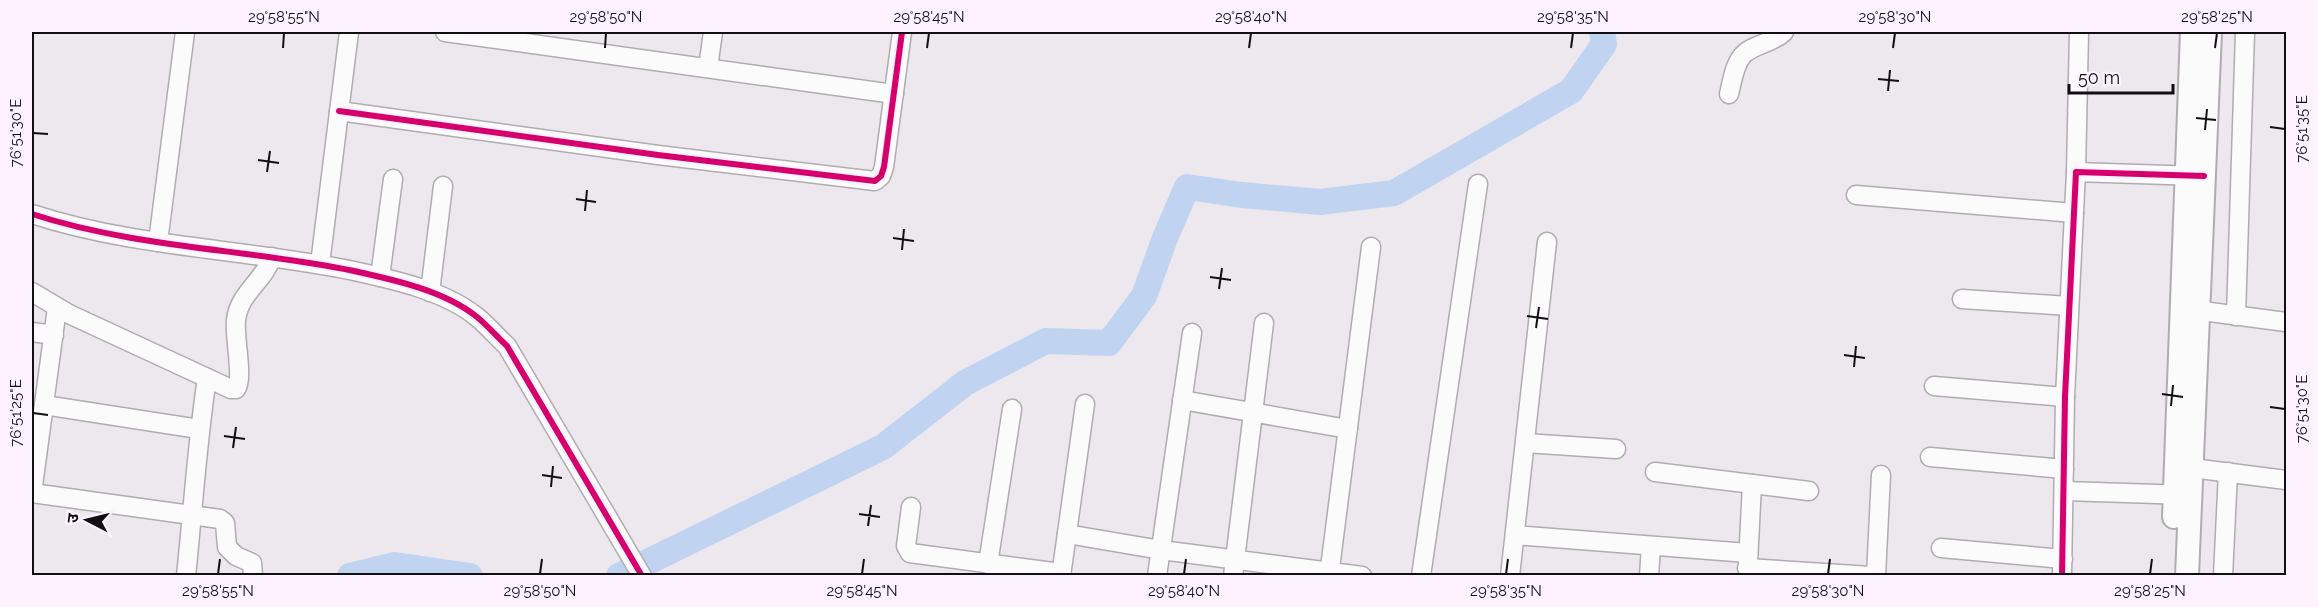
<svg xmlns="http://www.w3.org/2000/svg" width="2318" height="607" font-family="Raleway,'Noto Sans Devanagari',sans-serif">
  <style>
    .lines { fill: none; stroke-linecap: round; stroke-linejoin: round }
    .river { stroke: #c0d4f1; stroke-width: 26 }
    .minor-casing { stroke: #b0acb1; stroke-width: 21 }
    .major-casing { stroke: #b0acb1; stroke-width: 26 }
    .minor { stroke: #fcfbfc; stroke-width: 18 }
    .major { stroke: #fcfbfc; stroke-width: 22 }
    .cycleway-casing { stroke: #fdf2ff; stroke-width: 10 }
    .cycleway { stroke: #d6006c; stroke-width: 6 }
    .ticks { fill: none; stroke: #120f13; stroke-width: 2 }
    .neatline { fill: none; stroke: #120f13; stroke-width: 2 }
    .ticks-label { font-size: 15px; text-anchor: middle; fill: #120f13 }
  </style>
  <rect width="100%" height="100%" fill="#ede7ee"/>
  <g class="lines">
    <g class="river">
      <path d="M 350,576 L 395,565 L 470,576"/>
      <path d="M 619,576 L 883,447 L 965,383 L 1046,341 L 1109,343 L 1144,296 L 1165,238 L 1187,187 L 1242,195 L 1320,202 L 1394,193 L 1571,91 L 1604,44 L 1602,32"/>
    </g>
    <defs>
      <g id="minor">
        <path d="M 445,32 L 894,94"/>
        <path d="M 708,68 L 713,32"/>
        <path d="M 1729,94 C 1732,82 1734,66 1742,56 C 1752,44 1772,44 1784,32"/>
        <path d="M 339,111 L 658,155 L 875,181 L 881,176 L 884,167 L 902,32"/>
        <path d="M 2076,172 L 2079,32"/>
        <path d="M 1856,195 L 2074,213"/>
        <path d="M 32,214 C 136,248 248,249 354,271 C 395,280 445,291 477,317 C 488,326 497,337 507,346 L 642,576"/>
        <path d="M 158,242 L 185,32"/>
        <path d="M 320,264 L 349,32"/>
        <path d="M 380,277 L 393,179"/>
        <path d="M 32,292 L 69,314 L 231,389 L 236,389 C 244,379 234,337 236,320 C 239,293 264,281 272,257"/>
        <path d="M 430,292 L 443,186"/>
        <path d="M 1962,299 L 2069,306"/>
        <path d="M 2187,309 L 2286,322"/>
        <path d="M 2236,316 L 2245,32"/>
        <path d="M 32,332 L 54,335"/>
        <path d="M 1934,386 L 2065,397"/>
        <path d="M 1182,400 L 1348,429"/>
        <path d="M 44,405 L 199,429"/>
        <path d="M 1525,443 L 1616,449"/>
        <path d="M 1930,457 L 2064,469"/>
        <path d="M 2192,468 L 2286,480"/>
        <path d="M 1655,472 L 1809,491"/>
        <path d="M 2064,491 L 2188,495"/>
        <path d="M 32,493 L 220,519 L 225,523 L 227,547 L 236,556 L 252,563 L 253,576"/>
        <path d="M 32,493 L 57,308"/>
        <path d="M 911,507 L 906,546 L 910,553 L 1061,573"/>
        <path d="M 1067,534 L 1161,550 L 1362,576"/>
        <path d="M 1515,535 L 1748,553"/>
        <path d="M 1941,548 L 2063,559"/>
        <path d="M 1748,563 L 1752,484"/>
        <path d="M 988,564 L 1012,409"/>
        <path d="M 1747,568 L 1871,576"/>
        <path d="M 186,576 C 193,510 197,443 207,378"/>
        <path d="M 1061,576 L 1085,404"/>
        <path d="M 1157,576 L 1192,333"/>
        <path d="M 1233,576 L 1264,323"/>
        <path d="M 1329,576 L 1371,247"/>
        <path d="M 1421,576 L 1478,184"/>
        <path d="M 1510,576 L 1547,242"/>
        <path d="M 1649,576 L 1651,546"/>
        <path d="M 1876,576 L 1881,475"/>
        <path d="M 2062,576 L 2065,397 L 2076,172 L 2198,176"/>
        <path d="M 2223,576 L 2228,472"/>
      </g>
      <g id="major">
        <path d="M 2174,517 L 2192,32"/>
        <path d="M 2187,576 L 2210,32"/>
      </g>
    </defs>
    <use href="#minor" class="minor-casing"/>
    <use href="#major" class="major-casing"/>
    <use href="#minor" class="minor"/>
    <use href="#major" class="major"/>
    <defs>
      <g id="cycleway">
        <path d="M 339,111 L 658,155 L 875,181 L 881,176 L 884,167 L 902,32"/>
        <path d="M 32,214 C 136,248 248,249 354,271 C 395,280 445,291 477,317 C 488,326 497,337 507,346 L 642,576"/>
        <path d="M 2062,576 L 2065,397 L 2076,172 L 2204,176"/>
      </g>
    </defs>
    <use href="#cycleway" class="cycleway-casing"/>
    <use href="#cycleway" class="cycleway"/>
  </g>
  <path class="ticks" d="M 283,48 L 284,33M 605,48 L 606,33M 927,48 L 929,33M 1249,48 L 1251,33M 1571,48 L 1573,33M 1893,48 L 1895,33M 2215,48 L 2217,33M 1878,79 L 1899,81M 1888,91 L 1890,70M 2196,118 L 2216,120M 2270,127 L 2285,129M 2205,130 L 2207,109M 33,133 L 48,134M 258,160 L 279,163M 267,172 L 270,151M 576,199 L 596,202M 585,211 L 587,190M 893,238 L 914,241M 902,250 L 904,229M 1210,277 L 1231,280M 1219,289 L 1222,268M 1527,316 L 1548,319M 1536,328 L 1539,307M 1844,355 L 1865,358M 1854,367 L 1856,346M 2162,394 L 2183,397M 2171,406 L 2173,385M 2270,407 L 2285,409M 33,413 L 48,415M 224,436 L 245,439M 233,448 L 236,427M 542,475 L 562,478M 551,487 L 553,466M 859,514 L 880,517M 868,526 L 871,505M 218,574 L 220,559M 540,574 L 542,559M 862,574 L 864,559M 1184,574 L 1186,559M 1506,574 L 1508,559M 1828,574 L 1830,559M 2150,574 L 2152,559"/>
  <rect width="2318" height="607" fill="none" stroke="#fdf2ff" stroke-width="66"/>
  <g transform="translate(87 520) rotate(277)" stroke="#fdf2ff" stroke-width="4.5" paint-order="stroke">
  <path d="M0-4.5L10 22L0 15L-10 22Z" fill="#120f13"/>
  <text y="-9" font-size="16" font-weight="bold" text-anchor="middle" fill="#120f13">उ</text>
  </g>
  <path d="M2069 84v9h104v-9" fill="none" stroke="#120f13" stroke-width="3"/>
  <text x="2078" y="84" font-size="18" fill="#120f13" stroke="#fdf2ff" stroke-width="4.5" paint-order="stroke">50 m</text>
  <rect x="33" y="33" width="2252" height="541" class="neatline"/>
  <g class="ticks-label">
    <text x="284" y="22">29°58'55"N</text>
    <text x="606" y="22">29°58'50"N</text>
    <text x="929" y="22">29°58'45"N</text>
    <text x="1251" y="22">29°58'40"N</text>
    <text x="1573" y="22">29°58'35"N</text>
    <text x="1895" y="22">29°58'30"N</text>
    <text x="2217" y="22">29°58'25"N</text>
    <text transform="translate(2302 129) rotate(-90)" y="5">76°51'35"E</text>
    <text transform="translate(16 133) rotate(-90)" y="5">76°51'30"E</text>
    <text transform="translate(2302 409) rotate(-90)" y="5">76°51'30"E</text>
    <text transform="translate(16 413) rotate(-90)" y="5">76°51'25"E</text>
    <text x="218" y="596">29°58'55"N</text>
    <text x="540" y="596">29°58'50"N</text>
    <text x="862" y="596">29°58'45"N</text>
    <text x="1184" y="596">29°58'40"N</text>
    <text x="1506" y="596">29°58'35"N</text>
    <text x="1828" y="596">29°58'30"N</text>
    <text x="2150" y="596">29°58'25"N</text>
  </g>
</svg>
